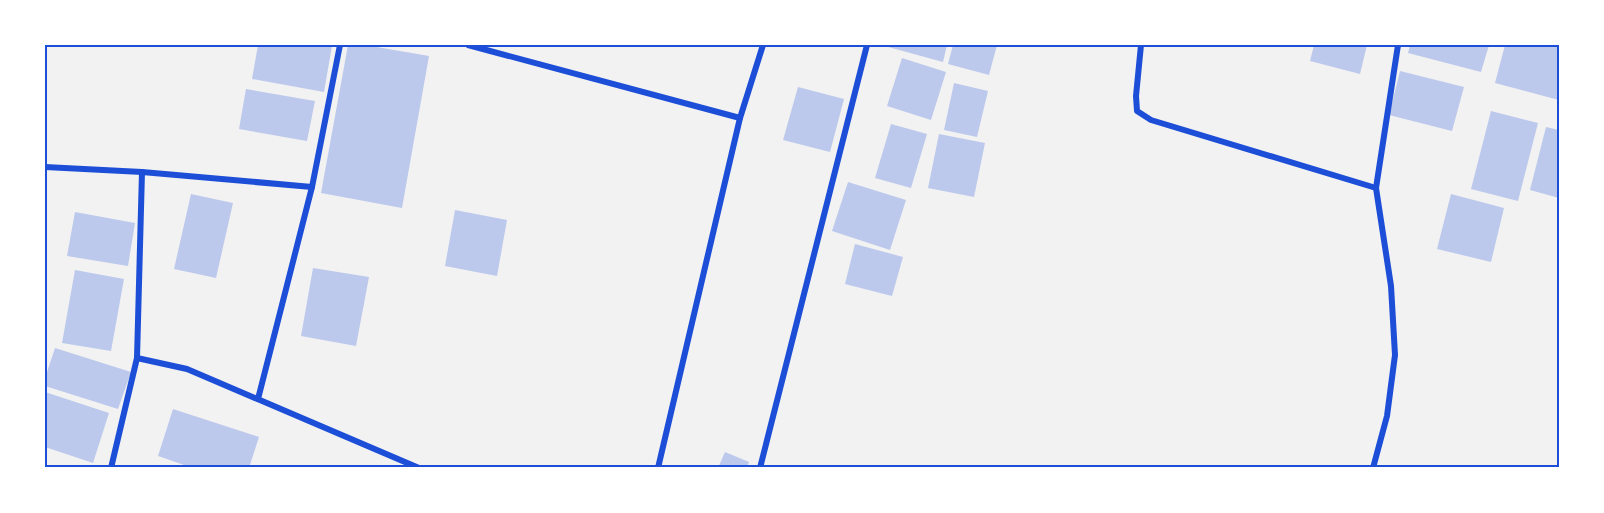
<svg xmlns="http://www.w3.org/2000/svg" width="1604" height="513" font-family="Ubuntu,sans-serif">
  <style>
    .building { fill: #bdc9ec }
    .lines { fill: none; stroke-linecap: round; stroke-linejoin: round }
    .minor { stroke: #1d4ed8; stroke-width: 6 }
    .neatline { fill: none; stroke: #1d4ed8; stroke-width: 2 }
  </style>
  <rect width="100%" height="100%" fill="#f2f2f2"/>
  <g class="building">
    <path d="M 258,45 L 332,46 L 324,92 L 252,79 Z"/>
    <path d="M 348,45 L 365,45 L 429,56 L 402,208 L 321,193 Z"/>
    <path d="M 881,45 L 947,45 L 943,62 Z"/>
    <path d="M 953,45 L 997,45 L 989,75 L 948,64 Z"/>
    <path d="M 1314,45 L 1367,45 L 1360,74 L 1310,61 Z"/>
    <path d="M 1410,45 L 1489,45 L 1481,72 L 1408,53 Z"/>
    <path d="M 1505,45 L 1559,45 L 1559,100 L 1495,83 Z"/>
    <path d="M 902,58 L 946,72 L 931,120 L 887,106 Z"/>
    <path d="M 1400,71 L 1464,87 L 1452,131 L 1389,115 Z"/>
    <path d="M 954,83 L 988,91 L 977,137 L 944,130 Z"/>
    <path d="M 798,87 L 844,99 L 830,152 L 783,140 Z"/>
    <path d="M 246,89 L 315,101 L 307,141 L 239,129 Z"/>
    <path d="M 1491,111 L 1538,123 L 1518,201 L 1471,189 Z"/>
    <path d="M 891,124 L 927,134 L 911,188 L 875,178 Z"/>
    <path d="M 1546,127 L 1559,130 L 1559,198 L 1530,190 Z"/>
    <path d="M 939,134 L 985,143 L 974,197 L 928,188 Z"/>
    <path d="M 848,182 L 906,200 L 890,250 L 832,231 Z"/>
    <path d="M 191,194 L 233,203 L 216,278 L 174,269 Z"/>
    <path d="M 1451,194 L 1504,208 L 1491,262 L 1437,249 Z"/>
    <path d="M 455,210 L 507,220 L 497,276 L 445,266 Z"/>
    <path d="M 75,212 L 135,223 L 128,266 L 67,256 Z"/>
    <path d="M 855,244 L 903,257 L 892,296 L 845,284 Z"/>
    <path d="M 313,268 L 369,277 L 356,346 L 301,336 Z"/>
    <path d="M 75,270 L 124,279 L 111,351 L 62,343 Z"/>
    <path d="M 55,348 L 131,372 L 118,409 L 45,386 L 45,378 Z"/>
    <path d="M 45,392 L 109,413 L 93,463 L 45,447 Z"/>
    <path d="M 173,409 L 259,437 L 249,468 L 193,468 L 158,456 Z"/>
    <path d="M 725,452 L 749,462 L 747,468 L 718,468 Z"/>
  </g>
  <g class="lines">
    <g class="minor">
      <path d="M 468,45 L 740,118"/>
      <path d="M 1141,45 L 1136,96 L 1137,111 L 1151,120 L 1376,188"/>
      <path d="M 45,167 L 142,172 L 312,187"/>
      <path d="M 137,358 L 187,369 L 419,468"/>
      <path d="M 258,399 L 312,187 L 340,45"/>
      <path d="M 111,468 L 137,358 L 142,172"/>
      <path d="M 658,468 L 740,118 L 763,45"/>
      <path d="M 760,468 L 867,45"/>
      <path d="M 1373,468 L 1387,416 L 1395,355 L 1391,286 L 1376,188 L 1398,45"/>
    </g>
  </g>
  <rect width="1604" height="513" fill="none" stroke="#ffffff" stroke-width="93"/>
  <rect x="46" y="46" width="1512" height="420" class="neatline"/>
</svg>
